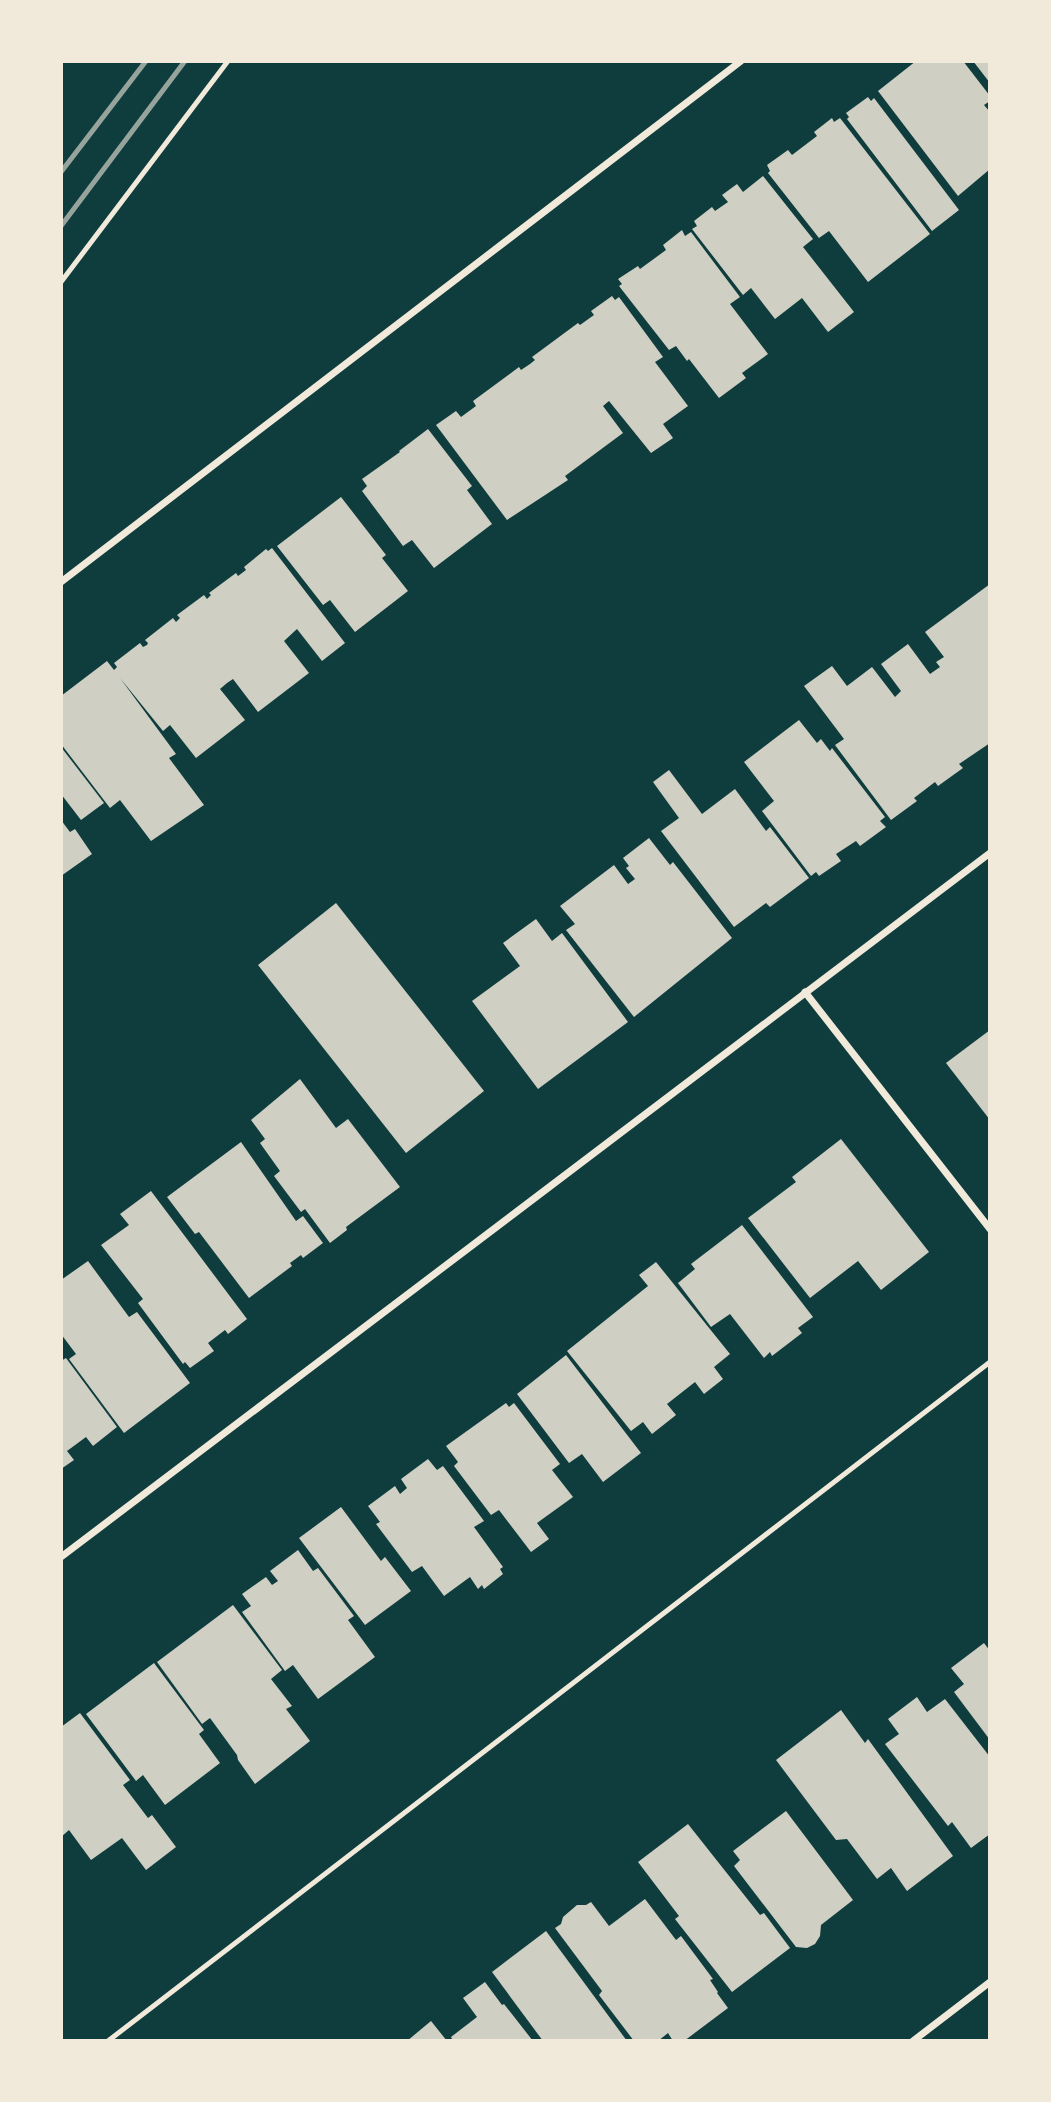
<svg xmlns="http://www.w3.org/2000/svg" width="1051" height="2102" font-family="'IBM Plex Sans',sans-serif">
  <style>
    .building { fill: #cfcfc3 }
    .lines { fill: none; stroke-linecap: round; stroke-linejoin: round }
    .service { stroke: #f1e9da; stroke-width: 5 }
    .minor { stroke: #f1e9da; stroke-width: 7 }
    .rail { stroke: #97a49c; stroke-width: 5 }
  </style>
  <rect width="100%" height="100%" fill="#0f3d3e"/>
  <g class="building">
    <path d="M 916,61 L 963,61 L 990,96 L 990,101 L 984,105 L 990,112 L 990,169 L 958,196 L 878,91 Z"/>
    <path d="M 973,61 L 990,61 L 990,83 Z"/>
    <path d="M 868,97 L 871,101 L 874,98 L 959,210 L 932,231 L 847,119 L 849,117 L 846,113 Z"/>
    <path d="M 832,118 L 834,122 L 840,118 L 930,234 L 868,282 L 829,231 L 819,238 L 768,173 L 770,171 L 767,165 L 788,150 L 792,155 L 817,136 L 814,132 Z"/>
    <path d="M 763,176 L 813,239 L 803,247 L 854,312 L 828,332 L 802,298 L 775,319 L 751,288 L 743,295 L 692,229 L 697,226 L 694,221 L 712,207 L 715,211 L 728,202 L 722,195 L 737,184 L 743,192 Z"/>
    <path d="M 682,230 L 685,236 L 691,232 L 740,297 L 730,304 L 768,354 L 742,373 L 746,378 L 719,398 L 689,359 L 687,361 L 676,346 L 669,350 L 619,286 L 622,284 L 618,279 L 638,266 L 640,269 L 666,250 L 663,245 Z"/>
    <path d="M 612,296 L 615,300 L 619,297 L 663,357 L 655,362 L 688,406 L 663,424 L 673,438 L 651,453 L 609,401 L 603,406 L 623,433 L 565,476 L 568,480 L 507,520 L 436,425 L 456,411 L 461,417 L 476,406 L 473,401 L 519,367 L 521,370 L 530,364 L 535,360 L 532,357 L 578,323 L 580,325 L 594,315 L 591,311 Z"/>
    <path d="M 428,429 L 472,486 L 467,490 L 492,524 L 434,568 L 412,540 L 403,546 L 362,491 L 367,486 L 362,479 L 400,452 L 399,451 Z"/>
    <path d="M 341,497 L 386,555 L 382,558 L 408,591 L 355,632 L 330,600 L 323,605 L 277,546 Z"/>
    <path d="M 272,548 L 345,643 L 322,661 L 297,629 L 284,641 L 309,673 L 258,712 L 233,679 L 227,683 L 220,689 L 245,720 L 196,758 L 170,725 L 163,731 L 120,678 L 176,754 L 169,758 L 204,805 L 151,841 L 120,800 L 110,808 L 61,744 L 61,696 L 107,661 L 114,670 L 117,667 L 114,663 L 140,643 L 143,647 L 147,645 L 148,643 L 145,640 L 173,618 L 176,622 L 180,618 L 177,615 L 204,595 L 207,599 L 211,595 L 209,593 L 236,573 L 238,576 L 246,570 L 244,567 L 266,549 L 268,551 Z"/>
    <path d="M 990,584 L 990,743 L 959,764 L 963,768 L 938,786 L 935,782 L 914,798 L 917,801 L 891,820 L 835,745 L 844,739 L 804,686 L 832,666 L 847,686 L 872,667 L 895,697 L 901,691 L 881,664 L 908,644 L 930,674 L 940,667 L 936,662 L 944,657 L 925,632 Z"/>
    <path d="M 799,720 L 817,743 L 821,739 L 830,751 L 832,748 L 885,817 L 880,821 L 886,827 L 860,846 L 856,841 L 836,854 L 841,861 L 819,876 L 816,872 L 811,876 L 762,811 L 774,801 L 744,762 Z"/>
    <path d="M 61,747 L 104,803 L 81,820 L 61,794 Z"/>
    <path d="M 669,770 L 702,814 L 735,789 L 766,831 L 770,827 L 809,878 L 770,907 L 766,903 L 734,927 L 661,831 L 679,818 L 653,782 Z"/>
    <path d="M 61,820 L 70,832 L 75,829 L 92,854 L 61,876 Z"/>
    <path d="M 649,838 L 670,865 L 673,862 L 732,938 L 634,1017 L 566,930 L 575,924 L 560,906 L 614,865 L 628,884 L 635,879 L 626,868 L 629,866 L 623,858 Z"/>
    <path d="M 336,903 L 484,1091 L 406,1153 L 258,965 Z"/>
    <path d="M 536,919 L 552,941 L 562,933 L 628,1022 L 538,1089 L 472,1001 L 520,966 L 503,943 Z"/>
    <path d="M 990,1030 L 990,1120 L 946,1063 Z"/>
    <path d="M 300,1079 L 336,1128 L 348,1119 L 400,1187 L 346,1227 L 347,1230 L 330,1243 L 305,1209 L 301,1212 L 274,1176 L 280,1171 L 260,1143 L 265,1139 L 251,1120 Z"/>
    <path d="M 841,1139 L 929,1252 L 881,1290 L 858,1261 L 810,1298 L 748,1218 L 796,1182 L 792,1177 Z"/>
    <path d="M 241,1142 L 296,1221 L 303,1216 L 323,1243 L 303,1258 L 301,1255 L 290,1263 L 292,1266 L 249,1298 L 199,1232 L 195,1234 L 167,1197 Z"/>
    <path d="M 151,1191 L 247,1319 L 228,1334 L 225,1330 L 208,1343 L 214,1351 L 190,1368 L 185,1362 L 183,1364 L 138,1303 L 143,1299 L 101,1245 L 129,1225 L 120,1214 Z"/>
    <path d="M 742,1225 L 813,1317 L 798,1328 L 802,1333 L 772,1356 L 770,1352 L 764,1358 L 730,1314 L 711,1327 L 678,1283 L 695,1269 L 691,1264 Z"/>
    <path d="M 88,1261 L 129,1317 L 137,1312 L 190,1383 L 124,1433 L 69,1359 L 76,1354 L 61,1334 L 61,1280 Z"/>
    <path d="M 656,1262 L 730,1354 L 714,1367 L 723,1379 L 704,1394 L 695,1382 L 667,1404 L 676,1415 L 652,1434 L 643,1422 L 631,1431 L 567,1351 L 648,1286 L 639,1275 Z"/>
    <path d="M 566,1355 L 641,1453 L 603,1482 L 582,1454 L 569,1463 L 517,1394 Z"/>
    <path d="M 66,1358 L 117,1427 L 93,1446 L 86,1437 L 67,1451 L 74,1460 L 61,1469 L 61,1361 Z"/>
    <path d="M 506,1403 L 509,1407 L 514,1403 L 560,1464 L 552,1470 L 573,1497 L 537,1523 L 549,1539 L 531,1552 L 499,1510 L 491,1515 L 454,1466 L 458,1462 L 446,1446 Z"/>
    <path d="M 428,1459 L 437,1470 L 443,1466 L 484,1521 L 474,1527 L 503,1567 L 500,1569 L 503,1574 L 484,1589 L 482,1585 L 478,1589 L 470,1577 L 444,1596 L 422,1566 L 412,1572 L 376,1524 L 380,1522 L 368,1506 L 395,1486 L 400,1494 L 407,1488 L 401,1479 Z"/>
    <path d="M 341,1507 L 381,1561 L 385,1557 L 411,1591 L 365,1625 L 299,1538 Z"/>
    <path d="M 298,1550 L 313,1571 L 318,1568 L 354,1616 L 348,1620 L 375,1657 L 318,1699 L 293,1665 L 285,1671 L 242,1612 L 251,1606 L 242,1594 L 266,1577 L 272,1585 L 278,1581 L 270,1571 Z"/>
    <path d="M 233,1605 L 282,1670 L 271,1679 L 292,1706 L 286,1709 L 310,1741 L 255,1784 L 238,1760 L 237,1755 L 210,1718 L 202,1724 L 157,1662 Z"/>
    <path d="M 984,1643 L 990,1651 L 990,1740 L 954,1692 L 964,1684 L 951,1668 Z"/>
    <path d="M 154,1663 L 204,1730 L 199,1734 L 220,1763 L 165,1805 L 143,1775 L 136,1781 L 86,1714 Z"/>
    <path d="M 917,1697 L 927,1712 L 945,1699 L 990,1757 L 990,1834 L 971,1848 L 952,1822 L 948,1826 L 885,1744 L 899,1734 L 888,1719 Z"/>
    <path d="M 841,1710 L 865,1743 L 868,1739 L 953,1856 L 907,1891 L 891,1868 L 877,1879 L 847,1839 L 836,1840 L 776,1760 Z"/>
    <path d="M 80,1713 L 130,1780 L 123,1785 L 148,1818 L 152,1815 L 176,1847 L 146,1870 L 122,1838 L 91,1860 L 69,1830 L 61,1837 L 61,1727 Z"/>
    <path d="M 786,1811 L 853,1900 L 821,1925 L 820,1936 L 815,1944 L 807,1948 L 796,1947 L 734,1866 L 740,1860 L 733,1851 Z"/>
    <path d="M 688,1824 L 760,1915 L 764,1913 L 790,1948 L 732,1992 L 675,1919 L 679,1916 L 638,1862 Z"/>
    <path d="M 645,1899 L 676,1940 L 681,1936 L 713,1979 L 710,1980 L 718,1992 L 717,1993 L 728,2008 L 684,2041 L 673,2041 L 668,2033 L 658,2041 L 634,2041 L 599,1995 L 602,1991 L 555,1928 L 561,1924 L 563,1917 L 577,1905 L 586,1905 L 591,1902 L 609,1926 Z"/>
    <path d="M 546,1931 L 627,2041 L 543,2041 L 492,1972 Z"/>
    <path d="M 485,1982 L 502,2005 L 504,2004 L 533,2041 L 453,2041 L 451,2037 L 477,2017 L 463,1998 Z"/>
    <path d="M 431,2021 L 447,2041 L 407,2041 Z"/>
  </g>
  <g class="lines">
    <g class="service">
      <path d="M 61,282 L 228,61"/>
      <path d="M 108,2041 L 990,1362"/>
    </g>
    <g class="minor">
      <path d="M 61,582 L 741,61"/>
      <path d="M 805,992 L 990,1229"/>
      <path d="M 61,1557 L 990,853"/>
      <path d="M 913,2041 L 990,1982"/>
    </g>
    <g class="rail">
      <path d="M 61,172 L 146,61"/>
      <path d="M 61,226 L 185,61"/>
    </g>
  </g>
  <rect width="1051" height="2102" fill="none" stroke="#f1e9da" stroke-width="126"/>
</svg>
